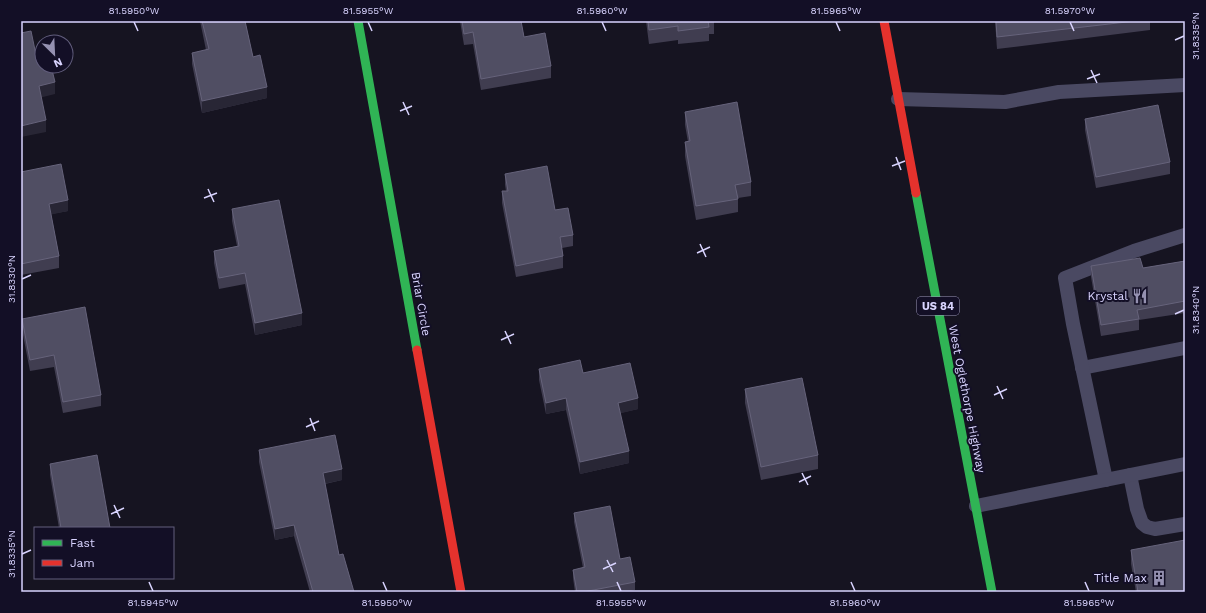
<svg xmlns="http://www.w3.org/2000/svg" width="1206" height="613" font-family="'Work Sans',sans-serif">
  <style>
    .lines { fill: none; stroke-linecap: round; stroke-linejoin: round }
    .lane { stroke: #4a4962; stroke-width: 14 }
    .fast { stroke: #30b455; stroke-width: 9 }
    .jam { stroke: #e5322d; stroke-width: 9 }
    .wall { fill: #403d50 }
    .shaded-wall { fill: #282635 }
    .building { fill: #504e63; stroke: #66637b }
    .ticks { fill: none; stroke: #d9d4ff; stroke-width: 1.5 }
    .labels { text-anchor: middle; stroke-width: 4; stroke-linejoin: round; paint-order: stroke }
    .shield { fill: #130f26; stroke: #9e99be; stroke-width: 1 }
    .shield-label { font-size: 11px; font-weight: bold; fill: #d9d4ff }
    .poi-label { font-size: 12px; fill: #d9d4ff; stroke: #130f26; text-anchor: end }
    .street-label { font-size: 12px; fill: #d9d4ff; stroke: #130f26 }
    .neatline { fill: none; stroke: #d9d4ff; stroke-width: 1.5 }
    .ticks-label { font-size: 10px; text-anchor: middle; fill: #d9d4ff }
  </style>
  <rect width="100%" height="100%" fill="#161421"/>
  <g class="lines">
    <g class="lane">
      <path d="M 898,99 L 1005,102 L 1059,92 L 1185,85"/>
      <path d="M 1082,368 L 1185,348"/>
      <path d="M 1130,475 L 1137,509 L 1142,523 L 1147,527 L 1155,529 L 1185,524"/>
      <path d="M 1106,480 L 1073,324 L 1065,278 L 1134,251 L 1185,235"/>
      <path d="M 976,506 L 1185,464"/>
    </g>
    <g class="fast">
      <path d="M 358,21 L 417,350"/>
      <path d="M 916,193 L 992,592"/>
    </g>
    <g class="jam">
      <path d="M 884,21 L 916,193"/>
      <path d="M 417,350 L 461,592"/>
    </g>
  </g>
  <g class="wall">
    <path d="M 200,21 L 245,21 L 253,57 L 267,98 L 202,113 L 192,64 L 192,53 L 206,50 Z"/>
    <path d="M 460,21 L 521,21 L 524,37 L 551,66 L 551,78 L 481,90 L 473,44 L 464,45 Z"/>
    <path d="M 646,21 L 714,21 L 714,34 L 709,34 L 709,41 L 678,44 L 678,40 L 649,44 Z"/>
    <path d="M 995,21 L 1150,21 L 1150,30 L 997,49 Z"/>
    <path d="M 685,112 L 751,182 L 751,196 L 738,198 L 738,212 L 696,220 L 685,156 L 685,142 L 688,142 L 685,125 Z"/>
    <path d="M 1085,119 L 1170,162 L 1170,174 L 1096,188 L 1085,130 Z"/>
    <path d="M 21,172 L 68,211 L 51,214 L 59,256 L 59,268 L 21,275 Z"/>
    <path d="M 505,174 L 555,210 L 573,235 L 573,246 L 562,248 L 563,256 L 563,268 L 516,277 L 502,203 L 502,191 L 506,191 L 505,185 Z"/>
    <path d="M 232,209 L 302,325 L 255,335 L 245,284 L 219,289 L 214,263 L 214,251 L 237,246 L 232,221 Z"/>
    <path d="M 1185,261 L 1185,313 L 1139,320 L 1139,330 L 1101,336 L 1091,277 L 1091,266 L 1143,268 Z"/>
    <path d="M 22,319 L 101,395 L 101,406 L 63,413 L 54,367 L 30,371 L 22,330 Z"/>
    <path d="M 539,369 L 583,373 L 638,409 L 620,413 L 629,463 L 580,474 L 566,410 L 546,414 L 539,380 Z"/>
    <path d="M 745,389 L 818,455 L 818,469 L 761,480 L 745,403 Z"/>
    <path d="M 259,450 L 342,480 L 325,484 L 339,555 L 354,592 L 310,592 L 294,536 L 275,540 L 259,462 Z"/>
    <path d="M 50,464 L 110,528 L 59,528 L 50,475 Z"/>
    <path d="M 574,513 L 620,559 L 635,582 L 635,590 L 626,592 L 575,592 L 573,578 L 573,570 L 583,568 L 574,522 Z"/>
    <path d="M 1131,550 L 1185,592 L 1136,592 L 1131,564 Z"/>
  </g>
  <g class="shaded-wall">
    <path d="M 55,82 L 55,94 L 39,98 L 39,86 Z"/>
    <path d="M 267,87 L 267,98 L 202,113 L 202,101 Z"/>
    <path d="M 46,120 L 46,132 L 21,137 L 21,126 Z"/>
    <path d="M 68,200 L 68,211 L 49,215 L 49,204 Z"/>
    <path d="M 302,313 L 302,325 L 255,335 L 255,323 Z"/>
    <path d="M 566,398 L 566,410 L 546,414 L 546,403 Z"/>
    <path d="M 638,398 L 638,409 L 618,414 L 618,403 Z"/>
    <path d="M 629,451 L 629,463 L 580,474 L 580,462 Z"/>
    <path d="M 342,469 L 342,480 L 323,484 L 323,473 Z"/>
    <path d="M 294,525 L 294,536 L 275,540 L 275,529 Z"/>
  </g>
  <g class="building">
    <path d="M 202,21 L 245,21 L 253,57 L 260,55 L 267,87 L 202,101 L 192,53 L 209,49 Z"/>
    <path d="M 462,21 L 521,21 L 524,37 L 545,33 L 551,66 L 481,79 L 473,32 L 464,34 Z"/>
    <path d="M 648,21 L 708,21 L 709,27 L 678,31 L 678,26 L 649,30 Z"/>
    <path d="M 996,21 L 1135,21 L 997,37 Z"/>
    <path d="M 31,31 L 36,55 L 42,53 L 42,66 L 51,66 L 55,82 L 39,86 L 46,120 L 21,126 L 21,33 Z"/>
    <path d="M 737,102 L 751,182 L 735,185 L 738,199 L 696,206 L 685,142 L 690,141 L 685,112 Z"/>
    <path d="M 1158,105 L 1170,162 L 1096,177 L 1085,119 Z"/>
    <path d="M 61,164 L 68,200 L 49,204 L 59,256 L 21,264 L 21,172 Z"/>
    <path d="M 547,166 L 555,210 L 568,208 L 573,235 L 560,237 L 563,256 L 516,266 L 502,191 L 508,191 L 505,174 Z"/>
    <path d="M 279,200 L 302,313 L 255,323 L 245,273 L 219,278 L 214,251 L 239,246 L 232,209 Z"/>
    <path d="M 1140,258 L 1143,268 L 1185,261 L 1185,301 L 1137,310 L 1139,319 L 1101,325 L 1091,266 Z"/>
    <path d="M 85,307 L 101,395 L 63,402 L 54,355 L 30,360 L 22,319 Z"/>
    <path d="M 580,360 L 583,373 L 630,363 L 638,398 L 618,403 L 629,451 L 580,462 L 566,398 L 546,403 L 539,369 Z"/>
    <path d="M 802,378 L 818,455 L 761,467 L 745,389 Z"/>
    <path d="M 335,435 L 342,469 L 323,473 L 339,555 L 343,554 L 354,592 L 313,592 L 294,525 L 275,529 L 259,450 Z"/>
    <path d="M 97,455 L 110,528 L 61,528 L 50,464 Z"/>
    <path d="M 610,506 L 620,559 L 630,557 L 635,582 L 583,592 L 577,592 L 573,570 L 585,567 L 574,513 Z"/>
    <path d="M 1185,540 L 1185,592 L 1138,592 L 1131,550 Z"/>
  </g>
  <path class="ticks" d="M 134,22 L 138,31M 368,22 L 372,31M 602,22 L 606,31M 836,22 L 840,31M 1070,22 L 1074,31M 1175,40 L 1184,36M 1091,70 L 1097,83M 1087,79 L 1100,74M 403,102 L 409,115M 400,111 L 412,106M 896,157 L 901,170M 892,166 L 905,161M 208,189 L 214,202M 204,198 L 217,193M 700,244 L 706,257M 697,253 L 710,247M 22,279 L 31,275M 1175,314 L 1184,310M 505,331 L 511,344M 501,340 L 514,334M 997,386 L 1003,399M 994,395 L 1007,389M 310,418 L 315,431M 306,427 L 319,421M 802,473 L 808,485M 799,482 L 811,476M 114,505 L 120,518M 111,514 L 124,508M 22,554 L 31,550M 607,560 L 613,572M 603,569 L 616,563M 149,582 L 153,591M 383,582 L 387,591M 617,582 L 621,591M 851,582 L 855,591M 1085,582 L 1089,591"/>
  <defs>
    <symbol id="restaurant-bare" viewBox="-9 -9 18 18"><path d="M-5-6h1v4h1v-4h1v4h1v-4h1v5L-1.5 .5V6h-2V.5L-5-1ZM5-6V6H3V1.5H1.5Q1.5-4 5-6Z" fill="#9591b1" stroke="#130f26" stroke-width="2.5" paint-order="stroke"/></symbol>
    <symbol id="building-bare" viewBox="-9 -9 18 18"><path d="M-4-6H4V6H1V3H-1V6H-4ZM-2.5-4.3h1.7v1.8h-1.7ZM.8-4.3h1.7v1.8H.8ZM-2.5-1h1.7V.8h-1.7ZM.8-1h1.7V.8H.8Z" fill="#9591b1" stroke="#130f26" stroke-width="2.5" paint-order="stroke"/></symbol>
  </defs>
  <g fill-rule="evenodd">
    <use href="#restaurant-bare" x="1129" y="285" width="22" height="22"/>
    <use href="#building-bare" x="1148" y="567" width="22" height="22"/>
  </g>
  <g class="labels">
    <rect class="shield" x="917" y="297" width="42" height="18" rx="3"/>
    <g class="shield-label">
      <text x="938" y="310">US 84</text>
    </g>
    <g class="poi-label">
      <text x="1128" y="300">Krystal</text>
      <text x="1147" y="582">Title Max</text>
    </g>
    <g class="street-label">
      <text transform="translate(421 304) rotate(80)" y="4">Briar Circle</text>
      <text transform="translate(967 399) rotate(79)" y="4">West Oglethorpe Highway</text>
    </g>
  </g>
  <rect width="1206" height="613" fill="none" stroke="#130f26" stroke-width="44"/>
  <rect x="34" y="527" width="140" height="52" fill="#130f26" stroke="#625e7d"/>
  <rect x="42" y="540" width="20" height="6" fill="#30b455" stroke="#625e7d"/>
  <text x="70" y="547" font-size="12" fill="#d9d4ff">Fast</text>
  <rect x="42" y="560" width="20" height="6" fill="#e5322d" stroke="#625e7d"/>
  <text x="70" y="567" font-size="12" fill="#d9d4ff">Jam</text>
  <g transform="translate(54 54) rotate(156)"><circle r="19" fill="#130f26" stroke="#625e7d"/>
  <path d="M0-3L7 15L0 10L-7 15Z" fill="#9591b1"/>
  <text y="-6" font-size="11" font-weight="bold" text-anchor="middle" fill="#d9d4ff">N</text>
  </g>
  <rect x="22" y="22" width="1162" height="569" class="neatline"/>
  <g class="ticks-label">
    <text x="134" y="14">81.5950°W</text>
    <text x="368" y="14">81.5955°W</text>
    <text x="602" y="14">81.5960°W</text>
    <text x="836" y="14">81.5965°W</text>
    <text x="1070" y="14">81.5970°W</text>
    <text transform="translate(1195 36) rotate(-90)" y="4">31.8335°N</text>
    <text transform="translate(11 279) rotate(-90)" y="4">31.8330°N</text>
    <text transform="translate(1195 310) rotate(-90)" y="4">31.8340°N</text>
    <text transform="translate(11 554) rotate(-90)" y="4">31.8335°N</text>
    <text x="153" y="606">81.5945°W</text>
    <text x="387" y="606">81.5950°W</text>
    <text x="621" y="606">81.5955°W</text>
    <text x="855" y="606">81.5960°W</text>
    <text x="1089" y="606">81.5965°W</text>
  </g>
</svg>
